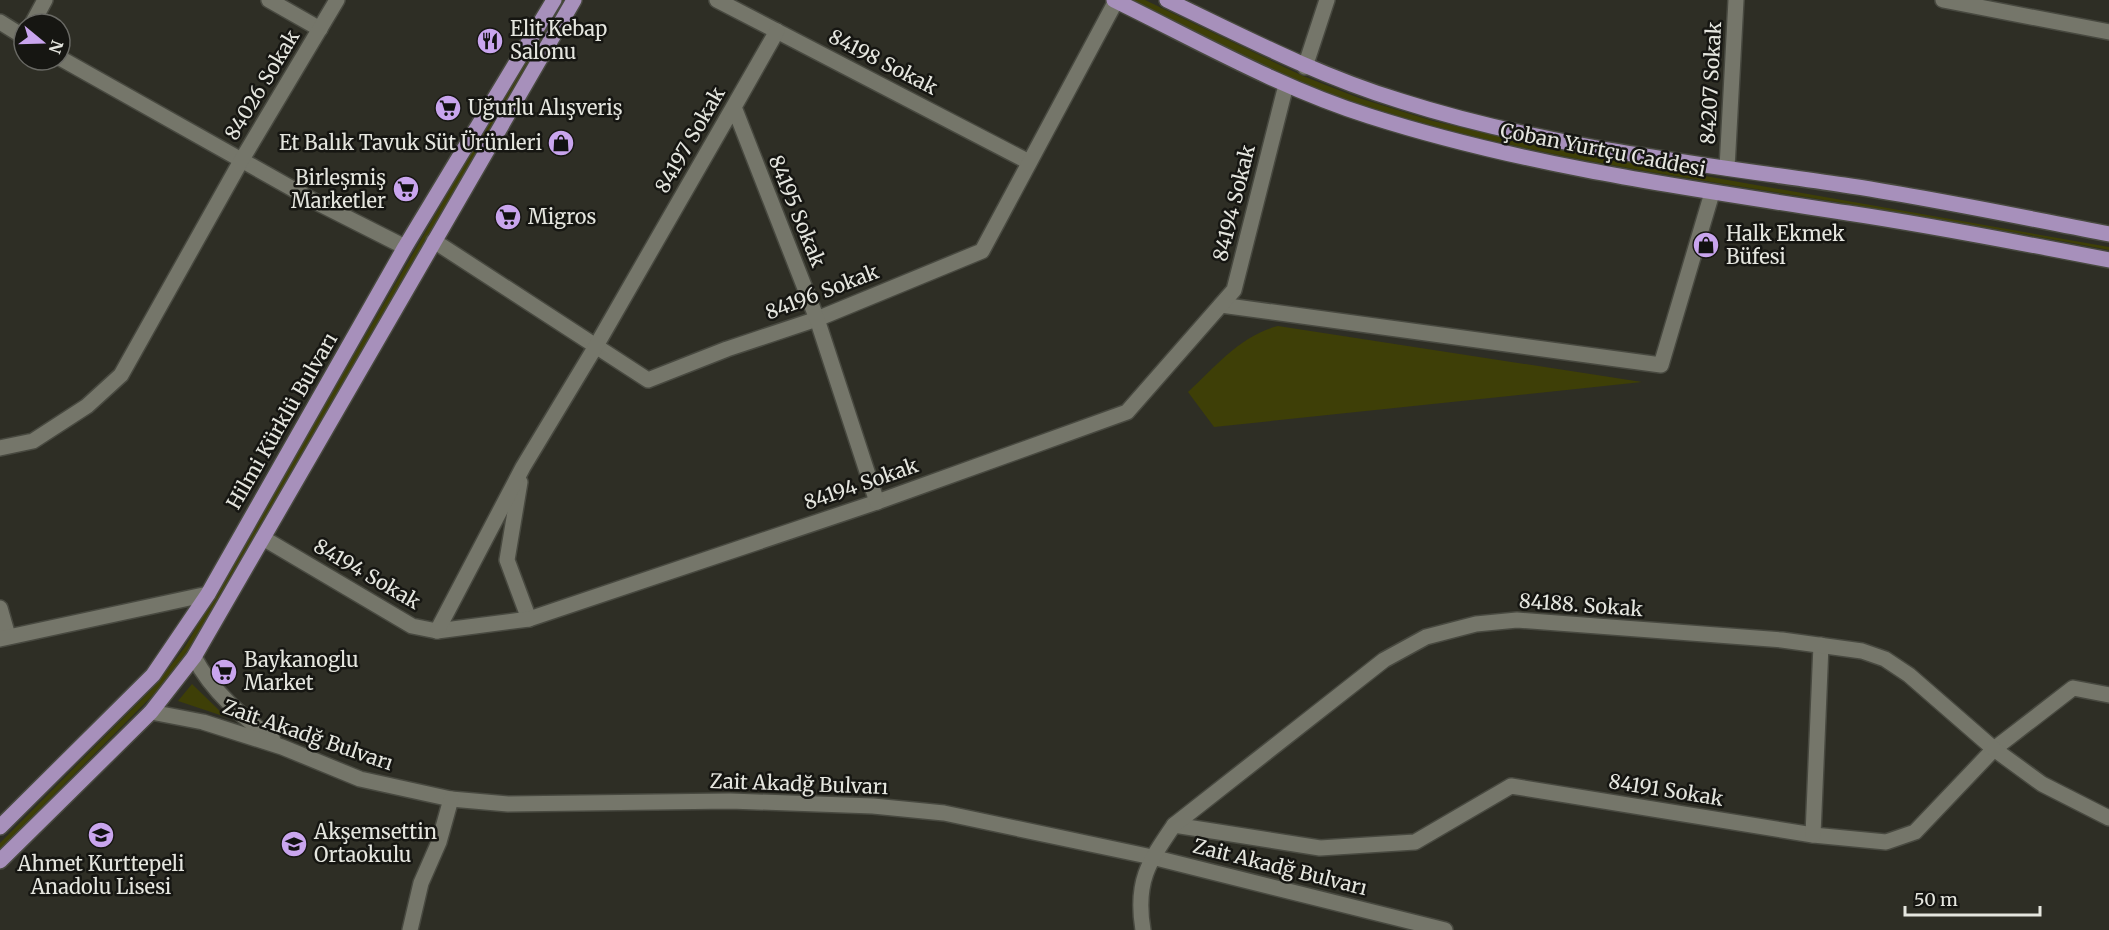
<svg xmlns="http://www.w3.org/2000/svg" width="2109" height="930" font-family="Merriweather,serif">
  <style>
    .green { fill: #3e3f07 }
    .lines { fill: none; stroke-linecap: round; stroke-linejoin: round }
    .minor-casing { stroke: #484940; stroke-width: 18 }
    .major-casing { stroke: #484940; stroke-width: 18 }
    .minor { stroke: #75766a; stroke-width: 15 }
    .major { stroke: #a790bb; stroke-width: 15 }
    .labels { text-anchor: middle; stroke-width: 5; stroke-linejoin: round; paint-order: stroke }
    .poi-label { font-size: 20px; fill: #e5e6df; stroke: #161612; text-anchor: start }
    .street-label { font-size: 20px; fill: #e5e6df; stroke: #161612 }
  </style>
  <rect width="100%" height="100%" fill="#2e2e25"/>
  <g class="green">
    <path d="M 560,0 L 565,0 L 189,649 L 158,690 L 0,849 L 0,843 L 155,686 L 185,647 Z"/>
    <path d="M 1133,0 L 1145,0 L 1303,76 L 1359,98 L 1433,121 L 1586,155 L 2109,247 L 2109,250 C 2004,230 1899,212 1793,195 C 1647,172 1500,150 1360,104 C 1281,79 1207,36 1133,0 Z"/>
    <path d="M 1278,326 L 1642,382 L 1214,427 L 1188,392 C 1215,367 1241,335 1278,326 Z"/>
    <path d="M 192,684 L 226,717 L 178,701 Z"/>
  </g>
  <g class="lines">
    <defs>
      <g id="minor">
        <path d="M 269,0 L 320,29"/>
        <path d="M 717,0 L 1029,162"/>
        <path d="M 1943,0 L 2109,32"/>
        <path d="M 0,22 L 24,37"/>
        <path d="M 32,24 L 45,0"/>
        <path d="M 60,58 L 316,202 L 405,247"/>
        <path d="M 1305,67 L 1327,0"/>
        <path d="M 1727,168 L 1736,0"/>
        <path d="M 434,241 L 648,380 L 727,349 L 817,319 L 982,251 L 1116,1"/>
        <path d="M 1221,305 L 1661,365 L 1712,193"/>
        <path d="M 0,448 L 33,441 L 87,406 L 121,375 L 241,161 L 337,0"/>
        <path d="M 520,482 L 507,560 L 529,619"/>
        <path d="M 263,538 L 412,626 L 437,631 L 529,619 L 877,502 L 1127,412 L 1234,290 L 1286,85"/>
        <path d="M 0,608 L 8,636"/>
        <path d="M 437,631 L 523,467 L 596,346 L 777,31 L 734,107 L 817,319 L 877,502"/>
        <path d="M 0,639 L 208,594"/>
        <path d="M 194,657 C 213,693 241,715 273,740"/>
        <path d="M 151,712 L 203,722 L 282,747 L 360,779 L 451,799 L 508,804 L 730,801 L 873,806 L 944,813 L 1152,857 L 1445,930"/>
        <path d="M 1174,825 L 1320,848 L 1415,842 L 1511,786 L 1813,835 L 1886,842 L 1915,832 L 1994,749 L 2073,688 L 2109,695"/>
        <path d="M 1813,835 L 1821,645"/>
        <path d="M 410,930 L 421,883 L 439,842 L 451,799"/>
        <path d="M 1143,930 C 1135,882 1148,863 1174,825 L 1384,660 L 1426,637 L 1476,624 L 1517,620 L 1782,640 L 1862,651 L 1885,659 L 1909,675 L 1994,749 L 2042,784 L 2109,818"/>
      </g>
      <g id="major">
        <path d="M 1114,0 C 1198,41 1280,88 1369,116 C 1526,166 1686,188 1848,213 C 1935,226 2022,243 2109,260"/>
        <path d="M 1167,0 C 1244,37 1319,76 1401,101 C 1545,147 1695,163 1844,185 C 1932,198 2021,217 2109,234"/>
        <path d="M 0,827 L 153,675 L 208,594 L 405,247 L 554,0"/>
        <path d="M 0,861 L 151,712 L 194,657 L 574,0"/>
      </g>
    </defs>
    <use href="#minor" class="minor-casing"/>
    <use href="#major" class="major-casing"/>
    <use href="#minor" class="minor"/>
    <use href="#major" class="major"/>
  </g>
  <defs>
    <symbol id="restaurant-disc" viewBox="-11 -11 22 22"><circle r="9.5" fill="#c9a5ee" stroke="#161612"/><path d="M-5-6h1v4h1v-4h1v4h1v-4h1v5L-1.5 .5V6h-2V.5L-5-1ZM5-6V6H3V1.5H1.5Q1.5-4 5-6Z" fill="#111"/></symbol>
    <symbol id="supermarket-disc" viewBox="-11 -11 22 22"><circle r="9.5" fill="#c9a5ee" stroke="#161612"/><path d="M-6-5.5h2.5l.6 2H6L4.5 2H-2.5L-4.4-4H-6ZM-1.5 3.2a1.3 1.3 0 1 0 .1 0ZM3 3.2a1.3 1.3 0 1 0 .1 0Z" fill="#111"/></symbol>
    <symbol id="shop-disc" viewBox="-11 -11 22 22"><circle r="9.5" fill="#c9a5ee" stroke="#161612"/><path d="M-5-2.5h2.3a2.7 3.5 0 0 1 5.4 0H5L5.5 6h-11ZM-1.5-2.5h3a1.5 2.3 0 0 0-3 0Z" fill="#111"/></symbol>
    <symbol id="school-disc" viewBox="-11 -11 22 22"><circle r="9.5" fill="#c9a5ee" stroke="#161612"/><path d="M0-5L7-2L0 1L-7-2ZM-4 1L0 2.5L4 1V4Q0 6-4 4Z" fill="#111"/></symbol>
  </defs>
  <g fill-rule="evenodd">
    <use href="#restaurant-disc" x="475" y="26" width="30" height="30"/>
    <use href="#supermarket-disc" x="433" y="93" width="30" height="30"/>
    <use href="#shop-disc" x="546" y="128" width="30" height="30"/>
    <use href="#supermarket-disc" x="391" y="174" width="30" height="30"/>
    <use href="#supermarket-disc" x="493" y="202" width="30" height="30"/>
    <use href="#shop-disc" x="1691" y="230" width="30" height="30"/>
    <use href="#supermarket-disc" x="209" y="657" width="30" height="30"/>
    <use href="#school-disc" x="86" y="820" width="30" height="30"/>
    <use href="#school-disc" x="279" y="829" width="30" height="30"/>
  </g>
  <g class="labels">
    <g class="poi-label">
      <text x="510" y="36">Elit Kebap<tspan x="510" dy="23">Salonu</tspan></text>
      <text x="468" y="115">Uğurlu Alışveriş</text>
      <text x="542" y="150" text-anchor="end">Et Balık Tavuk Süt Ürünleri</text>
      <text x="386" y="185" text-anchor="end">Birleşmiş<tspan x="386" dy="23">Marketler</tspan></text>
      <text x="528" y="224">Migros</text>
      <text x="1726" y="241">Halk Ekmek<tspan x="1726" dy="23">Büfesi</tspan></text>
      <text x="244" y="667">Baykanoglu<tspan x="244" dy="23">Market</tspan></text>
      <text x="314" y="839">Akşemsettin<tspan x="314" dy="23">Ortaokulu</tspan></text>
      <text x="101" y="871" text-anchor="middle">Ahmet Kurttepeli<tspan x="101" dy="23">Anadolu Lisesi</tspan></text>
    </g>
    <g class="street-label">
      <text transform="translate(883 62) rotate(27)" y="7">84198 Sokak</text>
      <text transform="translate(1711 83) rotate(-87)" y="7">84207 Sokak</text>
      <text transform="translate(262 85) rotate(-59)" y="7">84026 Sokak</text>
      <text transform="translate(690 140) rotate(-60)" y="7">84197 Sokak</text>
      <text transform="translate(1603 150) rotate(11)" y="7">Çoban Yurtçu Caddesi</text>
      <text transform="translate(1234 203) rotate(-76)" y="7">84194 Sokak</text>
      <text transform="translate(797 211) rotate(68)" y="7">84195 Sokak</text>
      <text transform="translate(822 292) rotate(-21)" y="7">84196 Sokak</text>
      <text transform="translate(282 421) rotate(-60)" y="7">Hilmi Kürklü Bulvarı</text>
      <text transform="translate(861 484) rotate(-19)" y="7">84194 Sokak</text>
      <text transform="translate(367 574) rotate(30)" y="7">84194 Sokak</text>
      <text transform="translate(1581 605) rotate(4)" y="7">84188. Sokak</text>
      <text transform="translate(308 735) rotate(19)" y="7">Zait Akadğ Bulvarı</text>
      <text transform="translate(799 784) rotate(2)" y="7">Zait Akadğ Bulvarı</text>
      <text transform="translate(1666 790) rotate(9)" y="7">84191 Sokak</text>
      <text transform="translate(1280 867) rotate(14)" y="7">Zait Akadğ Bulvarı</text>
    </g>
  </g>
  <g transform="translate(42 42) rotate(109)"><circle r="28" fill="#161612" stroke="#696964" stroke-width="1.5"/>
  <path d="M0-4.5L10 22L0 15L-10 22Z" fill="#c9a5ee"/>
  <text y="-9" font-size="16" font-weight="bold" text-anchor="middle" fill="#e5e6df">N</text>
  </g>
  <path d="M1905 906v9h135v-9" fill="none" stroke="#e5e6df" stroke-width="3"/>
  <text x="1914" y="906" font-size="18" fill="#e5e6df" stroke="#161612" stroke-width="4.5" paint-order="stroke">50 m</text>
</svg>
